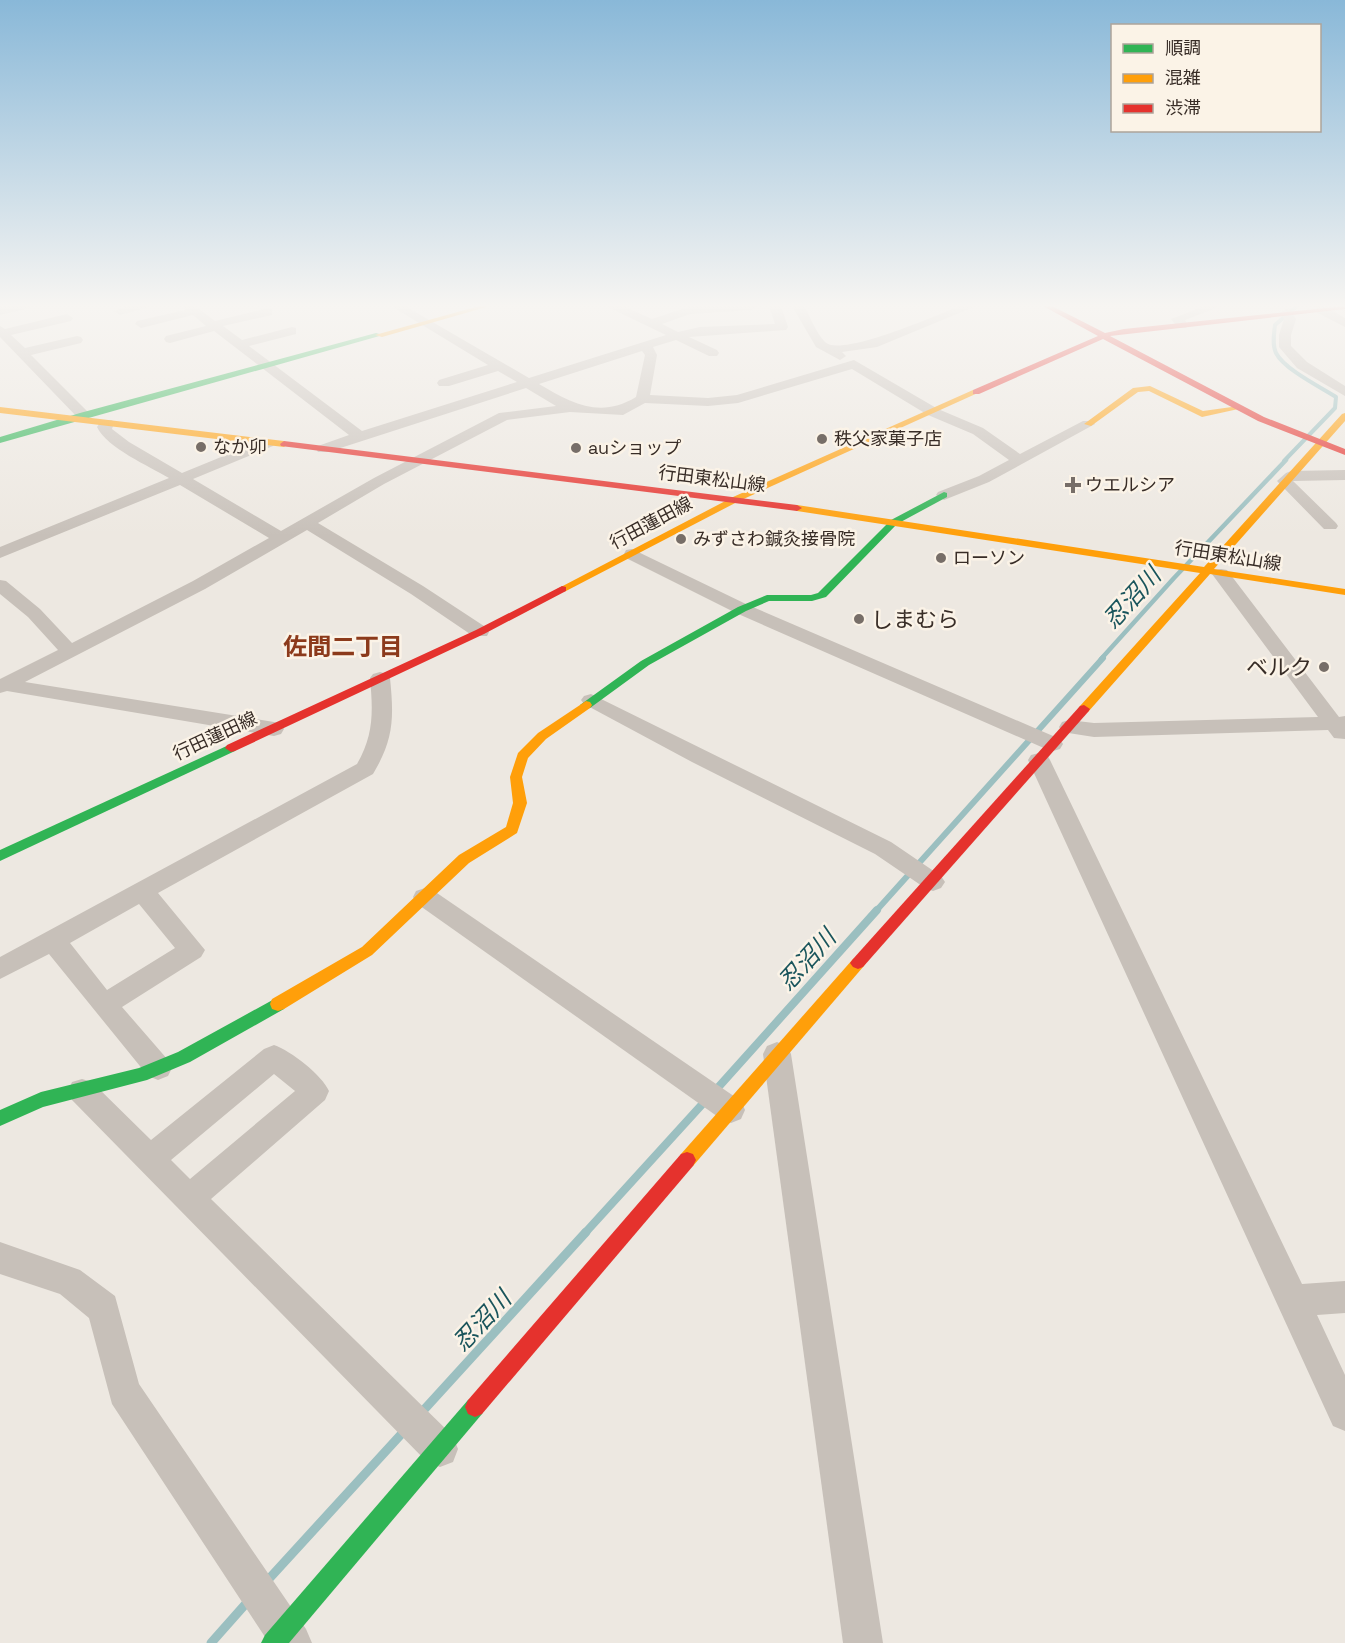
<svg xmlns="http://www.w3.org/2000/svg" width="1345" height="1643" font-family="'Space Grotesk','Noto Sans JP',sans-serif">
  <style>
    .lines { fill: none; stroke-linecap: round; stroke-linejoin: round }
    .stream-far4 { stroke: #9bbfc0; stroke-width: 4 }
    .stream-far3 { stroke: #9bbfc0; stroke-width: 4.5 }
    .stream-far2 { stroke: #9bbfc0; stroke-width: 6 }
    .stream-far1 { stroke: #9bbfc0; stroke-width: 8 }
    .stream { stroke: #9bbfc0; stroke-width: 9 }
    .street { fill: #c7c0b9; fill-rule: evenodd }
    .fast { fill: #30b455; fill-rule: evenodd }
    .slow { fill: #ff9f0a; fill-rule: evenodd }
    .jam { fill: #e5322d; fill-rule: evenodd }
    .poi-dot { fill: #776e68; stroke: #fbf3e7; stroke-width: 2 }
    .labels { text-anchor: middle; stroke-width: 5; stroke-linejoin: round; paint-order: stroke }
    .far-poi-label { font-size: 18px; fill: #382d27; stroke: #fbf3e7; text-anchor: start }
    .far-street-label { font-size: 18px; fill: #382d27; stroke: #fbf3e7 }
    .poi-label { font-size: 22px; fill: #382d27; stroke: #fbf3e7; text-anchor: start }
    .water-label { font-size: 24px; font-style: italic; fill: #1a555c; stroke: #fbf3e7 }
    .neighbourhood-label { font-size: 24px; font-weight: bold; fill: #8c3a1b; stroke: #fbf3e7 }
  </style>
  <rect width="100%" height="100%" fill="#ede8e1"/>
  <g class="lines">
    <path class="stream-far4" d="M 1284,461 L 1335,408 L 1336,397 C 1320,387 1284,369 1276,353 C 1272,345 1274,334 1275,325 L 1297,306"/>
    <path class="stream-far3" d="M 1101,659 L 1174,578 L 1286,460"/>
    <path class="stream-far2" d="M 876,911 L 1103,658"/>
    <g class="stream-far1">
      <path d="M 714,1092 L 877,910"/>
      <path d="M 585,1233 L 707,1099"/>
    </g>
    <g class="stream">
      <path d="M 421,1413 L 586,1232"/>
      <path d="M 267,1581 L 406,1429"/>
      <path d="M 211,1643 L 250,1599"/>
    </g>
    <g class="street">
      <path d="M 9,306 L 31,306 L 29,308 L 0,315 L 0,307 Z"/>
      <path d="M 128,306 L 148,306 L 146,308 L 120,315 L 114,311 Z"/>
      <path d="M 182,306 L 195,306 L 215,321 L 268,308 L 272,309 L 272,315 L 223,326 L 242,340 L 292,327 L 296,328 L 296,334 L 249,346 L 362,431 L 517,382 L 498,371 L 449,386 L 439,386 L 437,383 L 439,380 L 488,365 L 391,306 L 405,306 L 529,378 L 666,335 L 610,308 L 608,306 L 623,306 L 652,319 L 688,307 L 757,306 L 751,310 L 690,314 L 662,324 L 678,332 L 700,327 L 775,324 L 769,306 L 781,306 L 788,327 L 786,330 L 689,337 L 717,350 L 719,353 L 717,356 L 709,356 L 676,340 L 653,347 L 657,355 L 650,395 L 708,398 L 737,395 L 854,360 L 938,409 L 983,428 L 1020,454 L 1083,421 L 1093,421 L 1095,424 L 989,482 L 944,500 L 936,495 L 938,492 L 979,476 L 1009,460 L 973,434 L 928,415 L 852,369 L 738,403 L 708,406 L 645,403 L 623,415 L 570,412 L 507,420 L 384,484 L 318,523 L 423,586 L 487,628 L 489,632 L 487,636 L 473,636 L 411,594 L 307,530 L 205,589 L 25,682 L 274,722 L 281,724 L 284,729 L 281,734 L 274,736 L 7,691 L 0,693 L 0,679 L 58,650 L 28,617 L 0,594 L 0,580 L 6,581 L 40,609 L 72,643 L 193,581 L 269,538 L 180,485 L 0,558 L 0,547 L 169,478 C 149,466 107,448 97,427 L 102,420 L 112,420 L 114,423 L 112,429 L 129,442 L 182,473 L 263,440 L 273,440 L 275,443 L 273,446 L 193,479 L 281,531 L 374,478 L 499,413 L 556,406 L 526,388 L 328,452 L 318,452 L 316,449 L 318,446 L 349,435 L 214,331 L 170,343 L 166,342 L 164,339 L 166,336 L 206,326 L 193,315 L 141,328 L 135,324 L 137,321 L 185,310 ZM 642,351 L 645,355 L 636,397 C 600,419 571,403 539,384 Z"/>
      <path d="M 792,306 L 804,306 C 810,316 816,333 825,342 C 841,358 939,314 960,306 L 976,306 L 877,347 L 842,352 L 846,356 L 840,360 L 816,347 Z"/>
      <path d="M 1205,306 L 1221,306 L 1185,320 L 1188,325 L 1186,328 L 1178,328 L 1171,319 Z"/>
      <path d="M 1316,306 L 1324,306 L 1345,318 L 1345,327 L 1316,312 Z"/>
      <path d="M 1286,309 L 1290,310 L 1296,319 L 1291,335 L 1291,346 L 1307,362 L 1345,386 L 1345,396 L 1297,368 L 1279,347 L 1279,335 L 1284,319 L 1280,313 Z"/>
      <path d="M 67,314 L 73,318 L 71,321 L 11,335 L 25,348 L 77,336 L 81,337 L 83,340 L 81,343 L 31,355 L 88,412 L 90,415 L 83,419 L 78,418 L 0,337 L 0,326 L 5,329 Z"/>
      <path d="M 1345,470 L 1345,480 L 1293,481 L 1336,523 L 1338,526 L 1336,529 L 1324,529 L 1277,481 L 1286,473 L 1291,471 Z"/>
      <path d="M 632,549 L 748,605 L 1060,739 L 1063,744 L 1060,749 L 1053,751 L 1046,749 L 736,613 L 626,558 L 624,554 L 626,550 Z"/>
      <path d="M 1221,569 L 1227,570 L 1339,717 L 1345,716 L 1345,739 L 1334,738 L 1328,730 L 1094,737 L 1062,732 L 1059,727 L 1062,722 L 1069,720 L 1094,723 L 1318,717 L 1212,574 L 1215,570 Z"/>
      <path d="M 380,672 L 387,674 L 390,678 C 394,718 394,739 373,774 L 158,893 L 205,950 L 201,957 L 122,1007 L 168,1060 L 172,1068 L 168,1076 L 158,1080 L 148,1076 L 49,954 L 0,979 L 0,957 L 357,764 C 374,735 373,711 370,678 L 373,674 ZM 139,904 L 175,948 L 107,990 L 70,943 Z"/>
      <path d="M 591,694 L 891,842 L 941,876 L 945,882 L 941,888 L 933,891 L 925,888 L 875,854 L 692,762 L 584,704 L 581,700 L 584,696 Z"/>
      <path d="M 1039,753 L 1047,755 L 1050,760 L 1302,1284 L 1345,1281 L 1345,1313 L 1317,1315 L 1345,1375 L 1345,1431 L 1333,1426 L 1028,760 L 1031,755 Z"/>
      <path d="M 425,888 L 434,891 L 741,1101 L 745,1110 L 741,1119 L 731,1123 L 721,1119 L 416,903 L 413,897 L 416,891 Z"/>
      <path d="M 777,1042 L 787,1046 L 791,1054 L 883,1643 L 843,1643 L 763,1054 L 767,1046 Z"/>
      <path d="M 274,1045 C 291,1051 322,1075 329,1091 L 325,1100 L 211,1199 L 453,1436 L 458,1449 L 453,1462 L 440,1467 L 427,1462 L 72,1100 L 68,1091 L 72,1082 L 82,1079 L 92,1082 L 151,1140 L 264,1049 ZM 274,1074 L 295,1091 L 190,1179 L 171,1160 Z"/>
      <path d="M 0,1242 L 80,1270 L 115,1296 L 139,1384 L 306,1629 L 312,1643 L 269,1643 L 112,1404 L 89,1318 L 60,1294 L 0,1274 Z"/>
    </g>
    <g class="fast">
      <path d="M 376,333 L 383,335 L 0,443 L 0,437 L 80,413 Z"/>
      <path d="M 944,492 L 947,493 L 947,497 L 897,524 L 826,597 L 812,601 L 769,601 L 746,611 L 649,665 L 590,708 L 586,709 L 580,705 L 641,661 L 738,607 L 767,595 L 811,595 L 818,593 L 891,520 Z"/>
      <path d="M 231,744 L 237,748 L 235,751 L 0,861 L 0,850 Z"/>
      <path d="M 278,997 L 284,999 L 286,1004 L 284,1009 L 190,1062 L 147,1080 L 43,1107 L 0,1126 L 0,1110 L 41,1092 L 139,1068 L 178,1052 Z"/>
      <path d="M 475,1397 L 482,1400 L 485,1407 L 482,1414 L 289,1643 L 261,1643 L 265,1635 L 468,1400 Z"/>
    </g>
    <g class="slow">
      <path d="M 479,306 L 490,306 L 382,337 L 375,335 Z"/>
      <path d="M 1150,386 L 1203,411 L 1239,406 L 1243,408 L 1202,417 L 1149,391 L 1138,392 L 1091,426 L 1084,424 L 1133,388 Z"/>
      <path d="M 973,390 L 980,392 L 739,501 L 566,591 L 562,592 L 557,589 L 733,497 Z"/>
      <path d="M 0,407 L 284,441 L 288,444 L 284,447 L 0,413 Z"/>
      <path d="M 1345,413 L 1345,421 L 1214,569 L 1345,589 L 1345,595 L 1210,574 L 1088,712 L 1084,713 L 1078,709 L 1080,706 L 1200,573 L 797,511 L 792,508 L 797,505 L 1204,567 L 1342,414 Z"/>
      <path d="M 586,701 L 590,702 L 592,705 L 590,708 L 546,739 L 528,758 L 522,777 L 527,803 L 517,833 L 469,863 L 372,955 L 284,1009 L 278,1011 L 272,1009 L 270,1004 L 272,999 L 362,947 L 459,855 L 506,827 L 513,803 L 510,777 L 518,753 L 538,733 Z"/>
      <path d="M 858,957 L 863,959 L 866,963 L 863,967 L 693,1166 L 687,1168 L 681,1166 L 678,1160 L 681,1154 L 853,959 Z"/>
    </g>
    <g class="jam">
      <path d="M 1043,306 L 1052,306 L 1105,333 L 1124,329 L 1345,306 L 1345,309 L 1110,336 L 1264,417 L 1345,449 L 1345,455 L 1258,421 L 1103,339 L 979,394 L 973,394 L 973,390 L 1098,336 Z"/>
      <path d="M 284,441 L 797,505 L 802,508 L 797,511 L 281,446 L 280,444 Z"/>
      <path d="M 562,586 L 566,587 L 566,591 L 484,634 L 235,751 L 231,752 L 225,748 L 227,745 L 476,630 Z"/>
      <path d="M 1084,705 L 1090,709 L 1088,712 L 863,967 L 858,969 L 853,967 L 850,963 L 853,959 L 1080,706 Z"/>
      <path d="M 687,1152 L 693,1154 L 696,1160 L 693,1166 L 482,1414 L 475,1417 L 468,1414 L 465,1407 L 468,1400 L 681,1154 Z"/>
    </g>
  </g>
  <linearGradient id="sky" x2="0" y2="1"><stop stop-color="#89b8d8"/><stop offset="0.57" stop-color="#f7f5f2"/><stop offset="1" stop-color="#f7f5f2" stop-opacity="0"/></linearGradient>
  <rect width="1345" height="536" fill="url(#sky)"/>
  <g class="poi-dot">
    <circle cx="822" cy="439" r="6"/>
    <circle cx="201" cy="447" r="6"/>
    <circle cx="576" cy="448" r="6"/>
    <path d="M1070 476h6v6h6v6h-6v6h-6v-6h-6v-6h6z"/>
    <circle cx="681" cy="539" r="6"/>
    <circle cx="941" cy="558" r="6"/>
    <circle cx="859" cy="619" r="6"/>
    <circle cx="1324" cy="667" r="6"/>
  </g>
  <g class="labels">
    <g class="far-poi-label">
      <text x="834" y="445">秩父家菓子店</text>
      <text x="213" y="453">なか卯</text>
      <text x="588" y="454">auショップ</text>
      <text x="1085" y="491">ウエルシア</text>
      <text x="693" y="545">みずさわ鍼灸接骨院</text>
      <text x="953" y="564">ローソン</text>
    </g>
    <g class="far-street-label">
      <text transform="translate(712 479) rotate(7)" y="6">行田東松山線</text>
      <text transform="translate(651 523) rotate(-28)" y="6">行田蓮田線</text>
      <text transform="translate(1228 556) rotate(9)" y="6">行田東松山線</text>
      <text transform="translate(215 736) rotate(-25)" y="6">行田蓮田線</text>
    </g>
    <g class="poi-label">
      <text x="871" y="627">しまむら</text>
      <text x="1312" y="675" text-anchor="end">ベルク</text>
    </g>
    <g class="water-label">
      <text transform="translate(1132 598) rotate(-48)" y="8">忍沼川</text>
      <text transform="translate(807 960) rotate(-48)" y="8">忍沼川</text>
      <text transform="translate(482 1321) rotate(-47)" y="8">忍沼川</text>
    </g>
    <g class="neighbourhood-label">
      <text x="343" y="655">佐間二丁目</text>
    </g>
  </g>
  <rect x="1111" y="24" width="210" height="108" fill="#fbf3e7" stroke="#ada49a" stroke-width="1.5"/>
  <rect x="1123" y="44" width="30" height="9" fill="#30b455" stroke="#ada49a" stroke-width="1.5"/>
  <text x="1165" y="54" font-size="18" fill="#382d27">順調</text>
  <rect x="1123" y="74" width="30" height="9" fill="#ff9f0a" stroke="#ada49a" stroke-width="1.5"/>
  <text x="1165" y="84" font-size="18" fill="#382d27">混雑</text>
  <rect x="1123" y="104" width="30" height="9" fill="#e5322d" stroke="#ada49a" stroke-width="1.5"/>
  <text x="1165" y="114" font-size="18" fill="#382d27">渋滞</text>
</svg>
